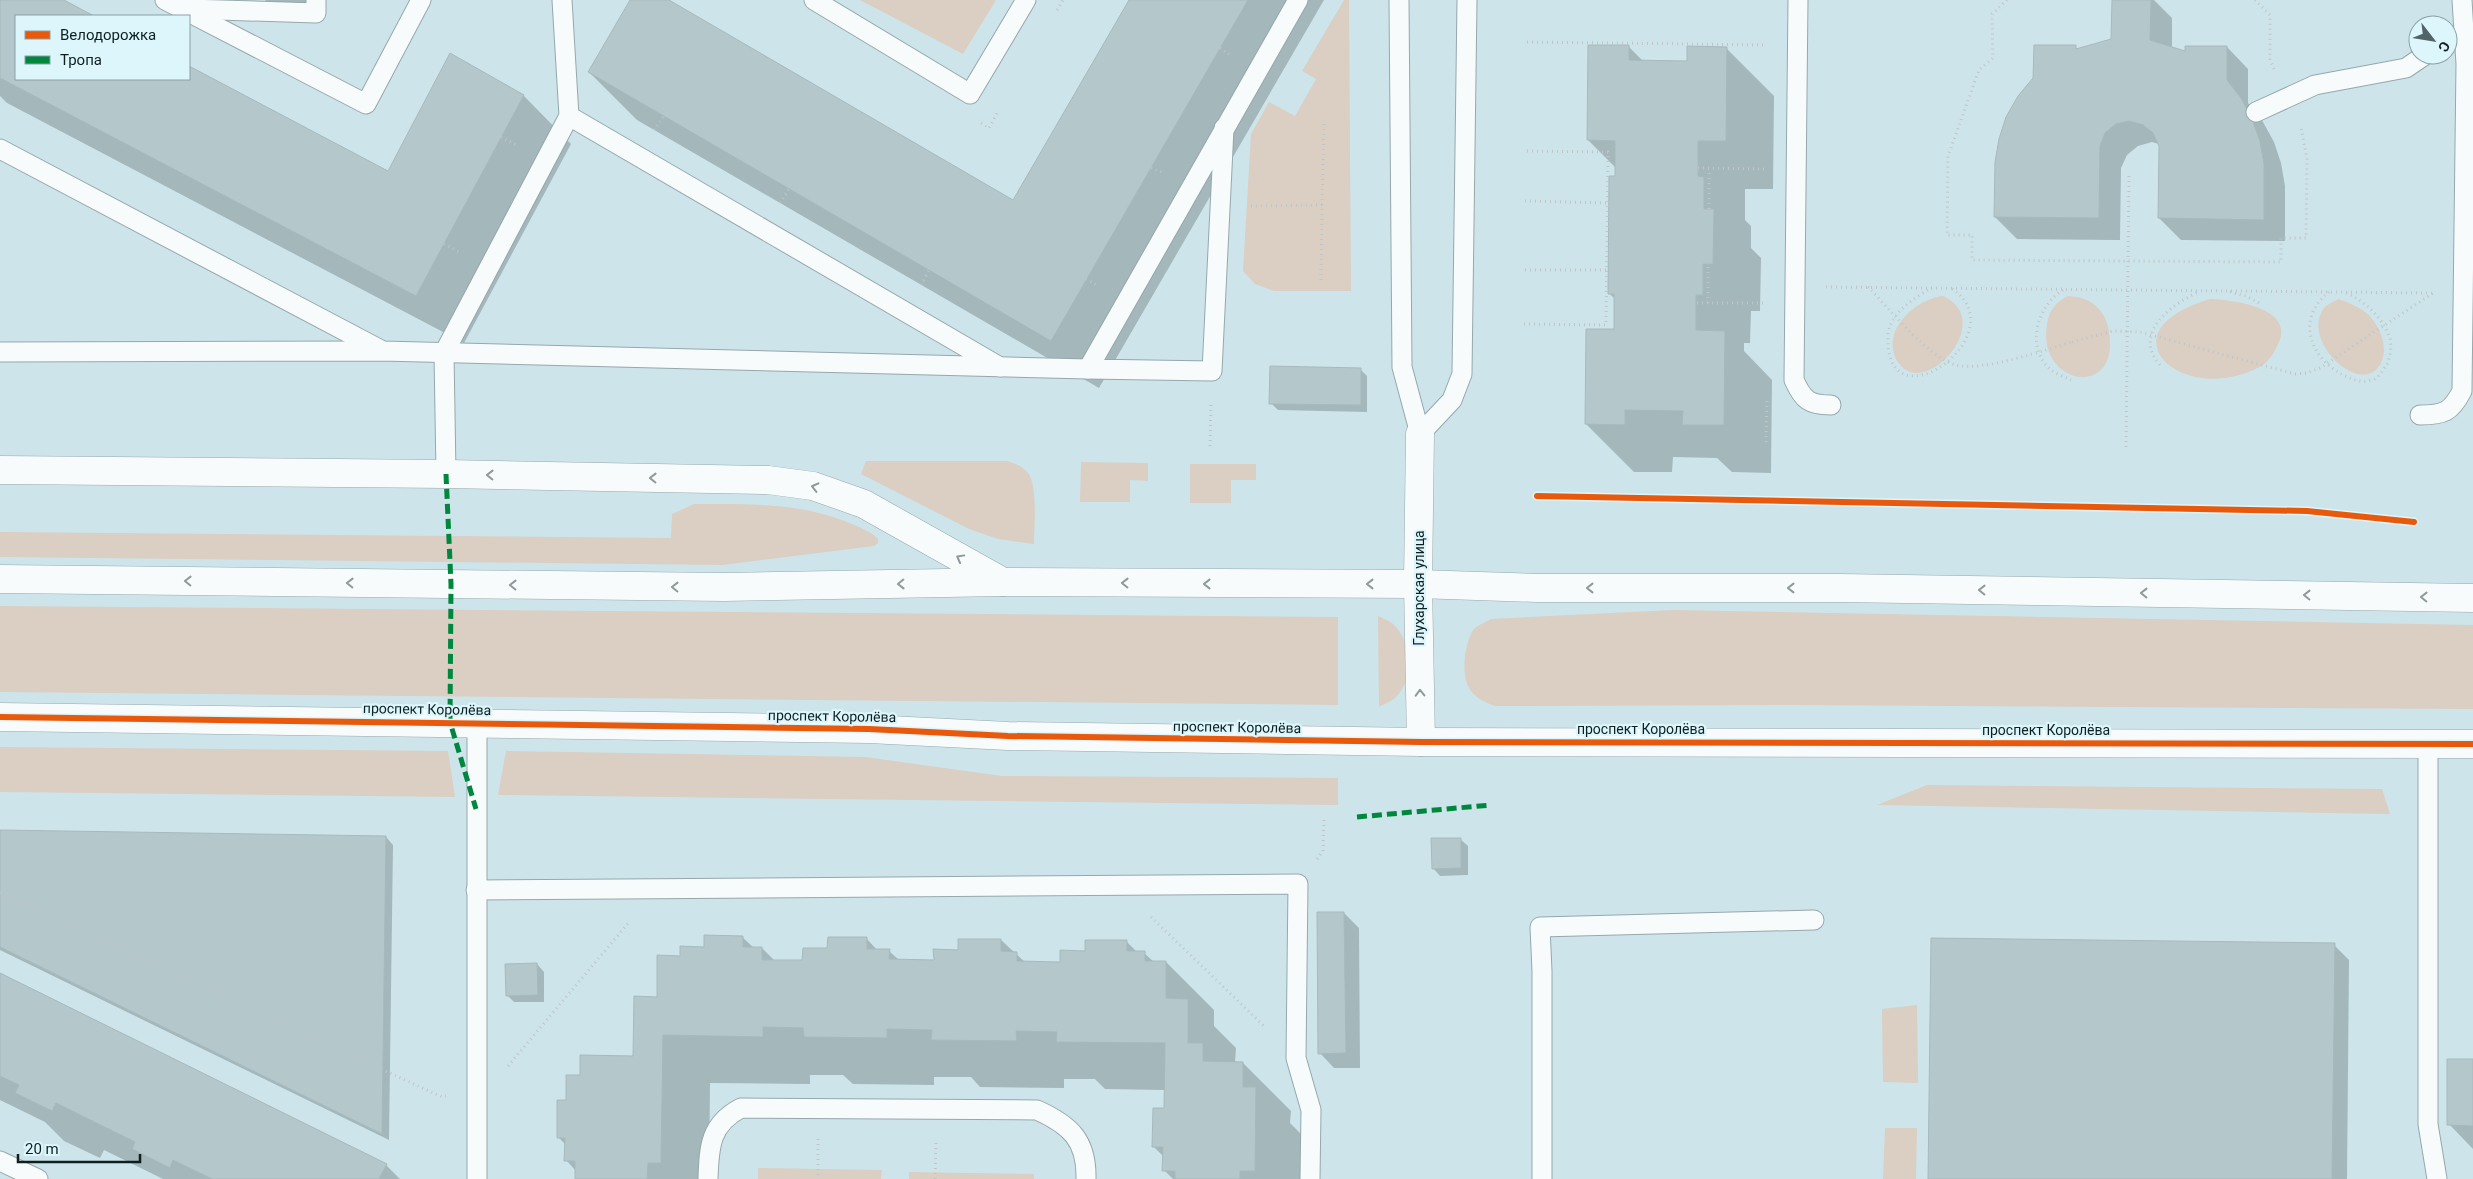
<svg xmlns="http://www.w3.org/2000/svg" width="2473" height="1179" font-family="Roboto,sans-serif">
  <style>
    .green { fill: #dbcec3 }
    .shadow { fill: #0003 }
    .building { fill: #b4c7cb; stroke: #a6babd }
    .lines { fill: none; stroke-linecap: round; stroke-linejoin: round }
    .service-casing { stroke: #95a8ac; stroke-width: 21 }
    .minor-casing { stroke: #95a8ac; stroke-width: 29 }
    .tertiary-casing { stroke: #95a8ac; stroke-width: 29 }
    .path { stroke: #bec6c7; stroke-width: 3; stroke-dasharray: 1 4; stroke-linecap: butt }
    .service { stroke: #f8fbfc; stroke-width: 19 }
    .minor { stroke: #f8fbfc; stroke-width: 28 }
    .tertiary { stroke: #f8fbfc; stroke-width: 28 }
    .path-bridge { stroke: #bec6c7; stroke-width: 3; stroke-dasharray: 1 4; stroke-linecap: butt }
    .quiet { stroke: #00873e; stroke-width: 5; stroke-dasharray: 10 5; stroke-linecap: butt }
    .cycleway-casing { stroke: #ddf6fc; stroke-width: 9 }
    .cycleway { stroke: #e8590c; stroke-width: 6 }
    .oneway { stroke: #8f989a }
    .labels { text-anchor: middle; stroke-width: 4.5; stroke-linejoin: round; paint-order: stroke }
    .street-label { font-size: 14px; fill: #0e1f22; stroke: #ddf6fc }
  </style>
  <rect width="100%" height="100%" fill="#cde5ea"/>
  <g class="green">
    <path d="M 860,0 L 996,0 L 963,54 Z"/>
    <path d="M 1344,0 L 1349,0 L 1351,291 L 1274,291 L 1255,284 L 1243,271 L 1251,134 L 1269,102 L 1295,116 L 1316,79 L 1302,71 Z"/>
    <path d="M 1943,296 C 1998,321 1923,402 1898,362 C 1879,332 1915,299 1943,296 Z"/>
    <path d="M 2068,296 C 2097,297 2110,316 2110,344 C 2110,398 2037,382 2047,324 C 2049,310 2056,302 2068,296 Z"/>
    <path d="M 2210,299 C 2232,300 2294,307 2279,342 C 2275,351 2269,362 2261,366 C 2184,409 2098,332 2210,299 Z"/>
    <path d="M 2338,299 C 2356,305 2371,312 2379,330 C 2384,341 2386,351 2381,363 C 2362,400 2298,339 2325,307 C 2328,304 2334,302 2338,299 Z"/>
    <path d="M 866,461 L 1007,461 C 1015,464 1022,465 1028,473 C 1038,486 1034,527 1034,544 L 998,539 L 969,529 L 861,474 Z"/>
    <path d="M 1081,462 L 1148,463 L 1148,481 L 1130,480 L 1130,502 L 1080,502 Z"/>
    <path d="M 1190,464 L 1256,464 L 1256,480 L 1231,480 L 1231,503 L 1190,503 Z"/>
    <path d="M 694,504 C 748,504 801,502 852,524 C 861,528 872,532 878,539 L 878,543 L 874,546 L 723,565 L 0,557 L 0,532 L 671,538 L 672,514 Z"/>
    <path d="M 0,606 L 1338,617 L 1338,705 L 0,692 Z"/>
    <path d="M 1673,610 L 2473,625 L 2473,709 L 1796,705 L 1495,706 C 1484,702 1473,697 1468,686 C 1461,673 1465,640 1474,629 C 1478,625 1486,622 1491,619 Z"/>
    <path d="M 1378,616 C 1384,619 1391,621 1395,626 C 1412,643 1414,680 1396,697 C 1392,701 1384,704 1379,707 Z"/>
    <path d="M 0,747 L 448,751 L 455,797 L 0,792 Z"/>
    <path d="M 506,751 L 865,757 L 1002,776 L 1338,778 L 1338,805 L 498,795 Z"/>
    <path d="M 1927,785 L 2382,789 L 2390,814 L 1877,805 Z"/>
    <path d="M 1917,1005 L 1918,1083 L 1883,1082 L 1882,1009 Z"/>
    <path d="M 1885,1128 L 1917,1128 L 1916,1179 L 1883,1179 Z"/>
    <path d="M 758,1168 L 882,1170 L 881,1179 L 758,1179 Z"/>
    <path d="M 909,1172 L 1034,1174 L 1034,1179 L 909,1179 Z"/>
  </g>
  <g class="shadow">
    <path d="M 0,0 L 61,0 L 92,16 L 16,16 L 16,79 L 189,79 L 189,67 L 388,173 L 524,96 L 571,144 L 464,343 L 7,103 L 0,96 Z"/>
    <path d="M 265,0 L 309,0 L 309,7 L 271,7 Z"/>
    <path d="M 631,0 L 666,0 L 1014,202 L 1131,0 L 1324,0 L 1099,388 L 637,120 L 589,72 Z"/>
    <path d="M 2113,0 L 2154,0 L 2172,18 L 2172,48 L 2187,52 L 2227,47 L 2248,69 L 2248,103 L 2263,122 L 2274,142 L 2281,163 L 2285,186 L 2285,241 L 2181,240 L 2159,218 L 2159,144 L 2152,142 L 2138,146 L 2127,155 L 2121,168 L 2120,240 L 2017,239 L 1995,217 L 2075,47 L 2079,50 L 2113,40 Z"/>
    <path d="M 1629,47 L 1644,62 L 1688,62 L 1726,48 L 1774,96 L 1773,189 L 1745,189 L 1745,220 L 1751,226 L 1751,248 L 1761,258 L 1760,311 L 1751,311 L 1750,343 L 1744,343 L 1744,351 L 1772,380 L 1771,473 L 1732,472 L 1717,458 L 1673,457 L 1672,472 L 1634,472 L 1586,424 L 1615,331 L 1615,299 L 1609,293 L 1616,177 L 1616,168 L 1588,140 Z"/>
    <path d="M 1360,369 L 1367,376 L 1367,412 L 1278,410 L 1271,403 Z"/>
    <path d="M 0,831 L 386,837 L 393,845 L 389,1140 L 0,950 Z"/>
    <path d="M 1460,839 L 1468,846 L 1468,875 L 1440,876 L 1433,868 Z"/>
    <path d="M 1344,913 L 1359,928 L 1360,1068 L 1334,1068 L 1320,1053 Z"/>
    <path d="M 742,937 L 754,948 L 762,948 L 775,961 L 804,961 L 829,949 L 866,938 L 878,951 L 889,951 L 899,960 L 935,961 L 959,951 L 1001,940 L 1026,963 L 1061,964 L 1087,952 L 1126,941 L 1137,952 L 1144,953 L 1154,962 L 1166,962 L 1214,1010 L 1214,1026 L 1236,1048 L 1235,1063 L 1243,1063 L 1291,1111 L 1290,1123 L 1304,1137 L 1303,1179 L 1173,1179 L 1164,1170 L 1164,1157 L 1153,1146 L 1165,1110 L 1165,1090 L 1105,1089 L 1095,1079 L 1064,1079 L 1064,1088 L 980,1087 L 971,1077 L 934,1077 L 934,1085 L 853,1084 L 843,1075 L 810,1075 L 810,1084 L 710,1083 L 709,1179 L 576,1179 L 576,1171 L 566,1160 L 566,1145 L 558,1137 L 567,1101 L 581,1077 L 634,1057 L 659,998 L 682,957 Z"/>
    <path d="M 2334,945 L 2349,960 L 2347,1179 L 1929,1179 Z"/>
    <path d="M 537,964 L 544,972 L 544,1002 L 514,1002 L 507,995 Z"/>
    <path d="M 0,975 L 386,1165 L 400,1179 L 163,1179 L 104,1150 L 100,1158 L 64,1141 L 45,1122 L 0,1100 Z"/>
    <path d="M 2473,1060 L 2473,1149 L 2449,1124 Z"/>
  </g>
  <g class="building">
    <path d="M 0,0 L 64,0 L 94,16 L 16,16 L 16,79 L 189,79 L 189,66 L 388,171 L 450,53 L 524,95 L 416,296 L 0,78 Z"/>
    <path d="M 630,0 L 669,0 L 1013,200 L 1129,0 L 1248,0 L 1051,341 L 588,72 Z"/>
    <path d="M 2112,0 L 2151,0 L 2150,40 L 2185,51 L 2185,46 L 2227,46 L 2227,80 L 2241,98 L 2252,119 L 2260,141 L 2264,164 L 2264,220 L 2158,218 L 2159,146 L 2153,133 L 2143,125 L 2129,121 L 2116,124 L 2105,133 L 2100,146 L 2099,218 L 1994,217 L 1995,162 L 1999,139 L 2006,117 L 2018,96 L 2033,78 L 2034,45 L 2076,45 L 2076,49 L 2111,39 Z"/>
    <path d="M 1588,45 L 1629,45 L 1629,60 L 1687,61 L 1687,46 L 1727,47 L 1726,141 L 1698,141 L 1698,176 L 1704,177 L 1704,209 L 1714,209 L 1713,264 L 1703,264 L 1703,295 L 1696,295 L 1696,330 L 1725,331 L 1724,425 L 1682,425 L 1683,411 L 1625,410 L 1625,425 L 1585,424 L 1586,329 L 1614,329 L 1614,294 L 1608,294 L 1609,176 L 1615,176 L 1615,141 L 1587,140 Z"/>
    <path d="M 1270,366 L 1361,368 L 1361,405 L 1269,404 Z"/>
    <path d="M 0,830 L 386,836 L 382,1134 L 0,947 Z"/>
    <path d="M 1431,838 L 1461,838 L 1461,868 L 1432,869 Z"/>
    <path d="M 1317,912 L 1344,912 L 1346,1053 L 1318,1054 Z"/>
    <path d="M 704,935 L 743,936 L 743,947 L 762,947 L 762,960 L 802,960 L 803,948 L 827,948 L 828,937 L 867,937 L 867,949 L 890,949 L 889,959 L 934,960 L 933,949 L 958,950 L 958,939 L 1001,939 L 1001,951 L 1017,952 L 1017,961 L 1060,962 L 1060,950 L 1085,951 L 1085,940 L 1127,940 L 1127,951 L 1145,951 L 1145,961 L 1166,961 L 1166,998 L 1188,999 L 1188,1043 L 1203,1043 L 1203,1061 L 1243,1062 L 1243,1087 L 1256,1087 L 1255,1171 L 1240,1171 L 1240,1179 L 1175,1179 L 1175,1171 L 1162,1171 L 1163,1147 L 1152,1147 L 1153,1108 L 1164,1108 L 1165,1043 L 1056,1042 L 1057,1032 L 1016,1031 L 1017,1041 L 931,1040 L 932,1030 L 887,1029 L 887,1038 L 804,1037 L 803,1028 L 763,1027 L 763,1037 L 663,1035 L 661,1163 L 648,1163 L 647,1179 L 575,1179 L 575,1161 L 564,1161 L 565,1138 L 557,1138 L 557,1100 L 566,1100 L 566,1075 L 580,1075 L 580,1055 L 633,1056 L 634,996 L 657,997 L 657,955 L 680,956 L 680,946 L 704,947 Z"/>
    <path d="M 1931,938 L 2335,943 L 2332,1179 L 1928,1179 Z"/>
    <path d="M 537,963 L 538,995 L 506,996 L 505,964 Z"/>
    <path d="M 0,973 L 387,1164 L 379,1179 L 212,1179 L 173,1160 L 170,1168 L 132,1149 L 135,1142 L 56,1103 L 52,1111 L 15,1093 L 19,1085 L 0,1076 Z"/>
    <path d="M 2447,1059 L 2473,1059 L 2473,1126 L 2447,1125 Z"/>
  </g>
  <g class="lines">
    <defs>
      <g id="service">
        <path d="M 165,0 L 366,104 L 421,0"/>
        <path d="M 814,0 L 970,94 L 1026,0"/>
        <path d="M 1399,0 L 1402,367 L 1420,434"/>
        <path d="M 1798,0 L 1794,380 C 1803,400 1809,405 1831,405"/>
        <path d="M 188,9 L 316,13 L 316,0"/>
        <path d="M 2256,112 L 2315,85 L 2406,68 L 2425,55"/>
        <path d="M 569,116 L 1000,367"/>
        <path d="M 1224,128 L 1212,371 L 1088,369 L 1298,0"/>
        <path d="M 0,149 L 379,349"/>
        <path d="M 0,352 L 382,351 L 1088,369"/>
        <path d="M 2420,415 C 2444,415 2451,412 2462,391 L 2466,64 L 2462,0"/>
        <path d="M 1420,434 L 1452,400 L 1462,374 L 1467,0"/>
        <path d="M 446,474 L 444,353 L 569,116 L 562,0"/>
        <path d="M 477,722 L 477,1179"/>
        <path d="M 2428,744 L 2428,1124 L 2437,1179"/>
        <path d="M 476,890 L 1298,884 L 1296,1058 L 1311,1110 L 1310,1179"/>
        <path d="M 0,1161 L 38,1179"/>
        <path d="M 708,1179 C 709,1147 710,1124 741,1108 L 1037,1110 C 1070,1125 1087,1140 1086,1179"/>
        <path d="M 1542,1179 L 1542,971 L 1540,927 L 1814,920"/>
      </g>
      <g id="minor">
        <path d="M 1420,434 L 1418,584 L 1421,742"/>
        <path d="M 0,470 L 446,474 L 768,480 L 813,486 L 864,504 L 1003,582"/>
      </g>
      <g id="tertiary">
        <path d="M 0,579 L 724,587 L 1003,582 L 1418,584 L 1537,588 L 1840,588 L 2473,598"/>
        <path d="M 0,717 L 869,729 L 1008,736 L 1421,742 L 2473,744"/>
      </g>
    </defs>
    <use href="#service" class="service-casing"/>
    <use href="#minor" class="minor-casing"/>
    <use href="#tertiary" class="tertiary-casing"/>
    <g class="path">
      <path d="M 2007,0 L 1992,14 L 1993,58 L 1979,70 L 1948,156 L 1947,235 L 1972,235 L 1972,260 L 2281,262 L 2281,238 L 2306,238 L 2307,159 L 2301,127"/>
      <path d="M 2255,0 L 2270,15 L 2270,59 L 2274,69"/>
      <path d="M 1057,10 L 1063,0"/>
      <path d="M 1527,42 L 1767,45"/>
      <path d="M 1220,48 L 1230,55"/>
      <path d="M 981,123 L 989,128 L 997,113"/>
      <path d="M 654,130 L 664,116"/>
      <path d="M 501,137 L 518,146"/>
      <path d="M 1151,168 L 1164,173"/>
      <path d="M 1698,168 L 1765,169"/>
      <path d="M 1525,201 L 1607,203"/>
      <path d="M 780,203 L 789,189"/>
      <path d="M 1322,205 L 1324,120"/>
      <path d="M 1251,206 L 1322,205 L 1321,282"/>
      <path d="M 1709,209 L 1709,169"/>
      <path d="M 444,244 L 461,253"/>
      <path d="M 1525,270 L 1607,270"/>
      <path d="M 1086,279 L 1099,286"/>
      <path d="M 921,285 L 929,270"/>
      <path d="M 1826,287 L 2432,293"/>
      <path d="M 1868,287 C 1890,309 1927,357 1956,365 C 1982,372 2045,350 2072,342"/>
      <path d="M 1932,288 C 1915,297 1888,314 1888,337 C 1885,430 2020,333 1951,288"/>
      <path d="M 2063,290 C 2039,305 2027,340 2045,364 C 2051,372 2062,376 2071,380"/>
      <path d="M 2230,292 L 2246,296 L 2259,303"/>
      <path d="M 2329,292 C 2293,320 2312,362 2349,378 C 2356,380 2364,383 2372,380 C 2379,378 2383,370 2387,364 C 2390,357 2392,347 2390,338 C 2382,317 2366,302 2346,293"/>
      <path d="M 1697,303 L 1763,303"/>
      <path d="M 1708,303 L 1708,264"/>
      <path d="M 1524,324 L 1606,325 L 1608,152 L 1526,151"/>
      <path d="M 2160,365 C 2131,332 2173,304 2200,291"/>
      <path d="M 2295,374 L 2307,373 L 2320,368 L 2433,293"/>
      <path d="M 1766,442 L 1767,398"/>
      <path d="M 1210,446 L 1211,401"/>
      <path d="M 2126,447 L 2129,173"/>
      <path d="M 1317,859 L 1323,851 L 1324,817"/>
      <path d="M 0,893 L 442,1097 L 446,1096"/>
      <path d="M 1151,917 L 1265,1027"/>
      <path d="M 508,1066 L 630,921"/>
      <path d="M 818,1139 L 818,1179"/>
      <path d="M 935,1179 L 936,1140"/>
    </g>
    <use href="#service" class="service"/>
    <use href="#minor" class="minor"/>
    <use href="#tertiary" class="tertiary"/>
    <path class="path-bridge" d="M 2072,342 L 2113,331 L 2140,332 L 2295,374"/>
    <g class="quiet">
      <path d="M 446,474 L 451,584 L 450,722 L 476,809"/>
      <path d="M 1357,817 L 1491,805"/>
    </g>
    <defs>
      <g id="cycleway">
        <path d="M 1537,496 L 2307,511 L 2414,522"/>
        <path d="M 0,717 L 869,729 L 1008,736 L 1421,742 L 2473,744"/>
      </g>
    </defs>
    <use href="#cycleway" class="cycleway-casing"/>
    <use href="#cycleway" class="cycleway"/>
  </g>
  <defs><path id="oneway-chevron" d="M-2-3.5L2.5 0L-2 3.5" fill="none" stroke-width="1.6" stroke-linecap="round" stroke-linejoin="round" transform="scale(1.25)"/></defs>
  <g class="oneway">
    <use href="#oneway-chevron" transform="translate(490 475) rotate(-179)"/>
    <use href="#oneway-chevron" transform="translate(653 478) rotate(-179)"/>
    <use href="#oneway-chevron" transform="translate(815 487) rotate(-166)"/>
    <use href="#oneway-chevron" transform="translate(960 558) rotate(-151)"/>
    <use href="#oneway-chevron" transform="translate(188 581) rotate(-179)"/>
    <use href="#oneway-chevron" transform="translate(350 583) rotate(-179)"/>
    <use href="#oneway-chevron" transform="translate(1125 583) rotate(-179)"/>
    <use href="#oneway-chevron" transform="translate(901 584) rotate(179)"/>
    <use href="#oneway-chevron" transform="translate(1207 584) rotate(180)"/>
    <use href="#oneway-chevron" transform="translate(1370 584) rotate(-180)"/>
    <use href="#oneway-chevron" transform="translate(513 585) rotate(-179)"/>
    <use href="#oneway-chevron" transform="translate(675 587) rotate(-179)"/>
    <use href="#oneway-chevron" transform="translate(1590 588) rotate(180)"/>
    <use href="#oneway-chevron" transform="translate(1791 588) rotate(-180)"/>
    <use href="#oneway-chevron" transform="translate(1982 590) rotate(-179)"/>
    <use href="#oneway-chevron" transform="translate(2144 593) rotate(-179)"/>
    <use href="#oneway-chevron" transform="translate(2307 595) rotate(-179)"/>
    <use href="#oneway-chevron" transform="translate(2424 597) rotate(-179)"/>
    <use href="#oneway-chevron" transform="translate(1420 693) rotate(-91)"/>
  </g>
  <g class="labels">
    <g class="street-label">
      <text transform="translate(1419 588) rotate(-90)" y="5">Глухарская улица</text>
      <text transform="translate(427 709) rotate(1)" y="5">проспект Королёва</text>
      <text transform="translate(832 716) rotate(1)" y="5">проспект Королёва</text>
      <text transform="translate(1237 727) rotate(1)" y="5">проспект Королёва</text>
      <text x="1641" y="734">проспект Королёва</text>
      <text x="2046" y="735">проспект Королёва</text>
    </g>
  </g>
  <rect x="15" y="15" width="175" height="65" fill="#ddf6fc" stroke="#8aa0a5"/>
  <rect x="25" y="31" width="25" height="8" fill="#e8590c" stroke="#8aa0a5"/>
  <text x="60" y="40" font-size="15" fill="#0e1f22">Велодорожка</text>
  <rect x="25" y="56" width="25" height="8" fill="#00873e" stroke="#8aa0a5"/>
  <text x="60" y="65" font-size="15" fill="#0e1f22">Тропа</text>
  <g transform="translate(2433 40) rotate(121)"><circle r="24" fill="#ddf6fc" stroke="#8aa0a5"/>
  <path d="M0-4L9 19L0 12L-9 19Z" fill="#516468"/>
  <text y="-8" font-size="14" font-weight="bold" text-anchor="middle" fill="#0e1f22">С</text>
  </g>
  <path d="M18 1154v8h122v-8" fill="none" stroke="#0e1f22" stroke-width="2.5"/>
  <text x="25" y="1154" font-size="15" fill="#0e1f22" stroke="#ddf6fc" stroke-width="4" paint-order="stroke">20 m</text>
</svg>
